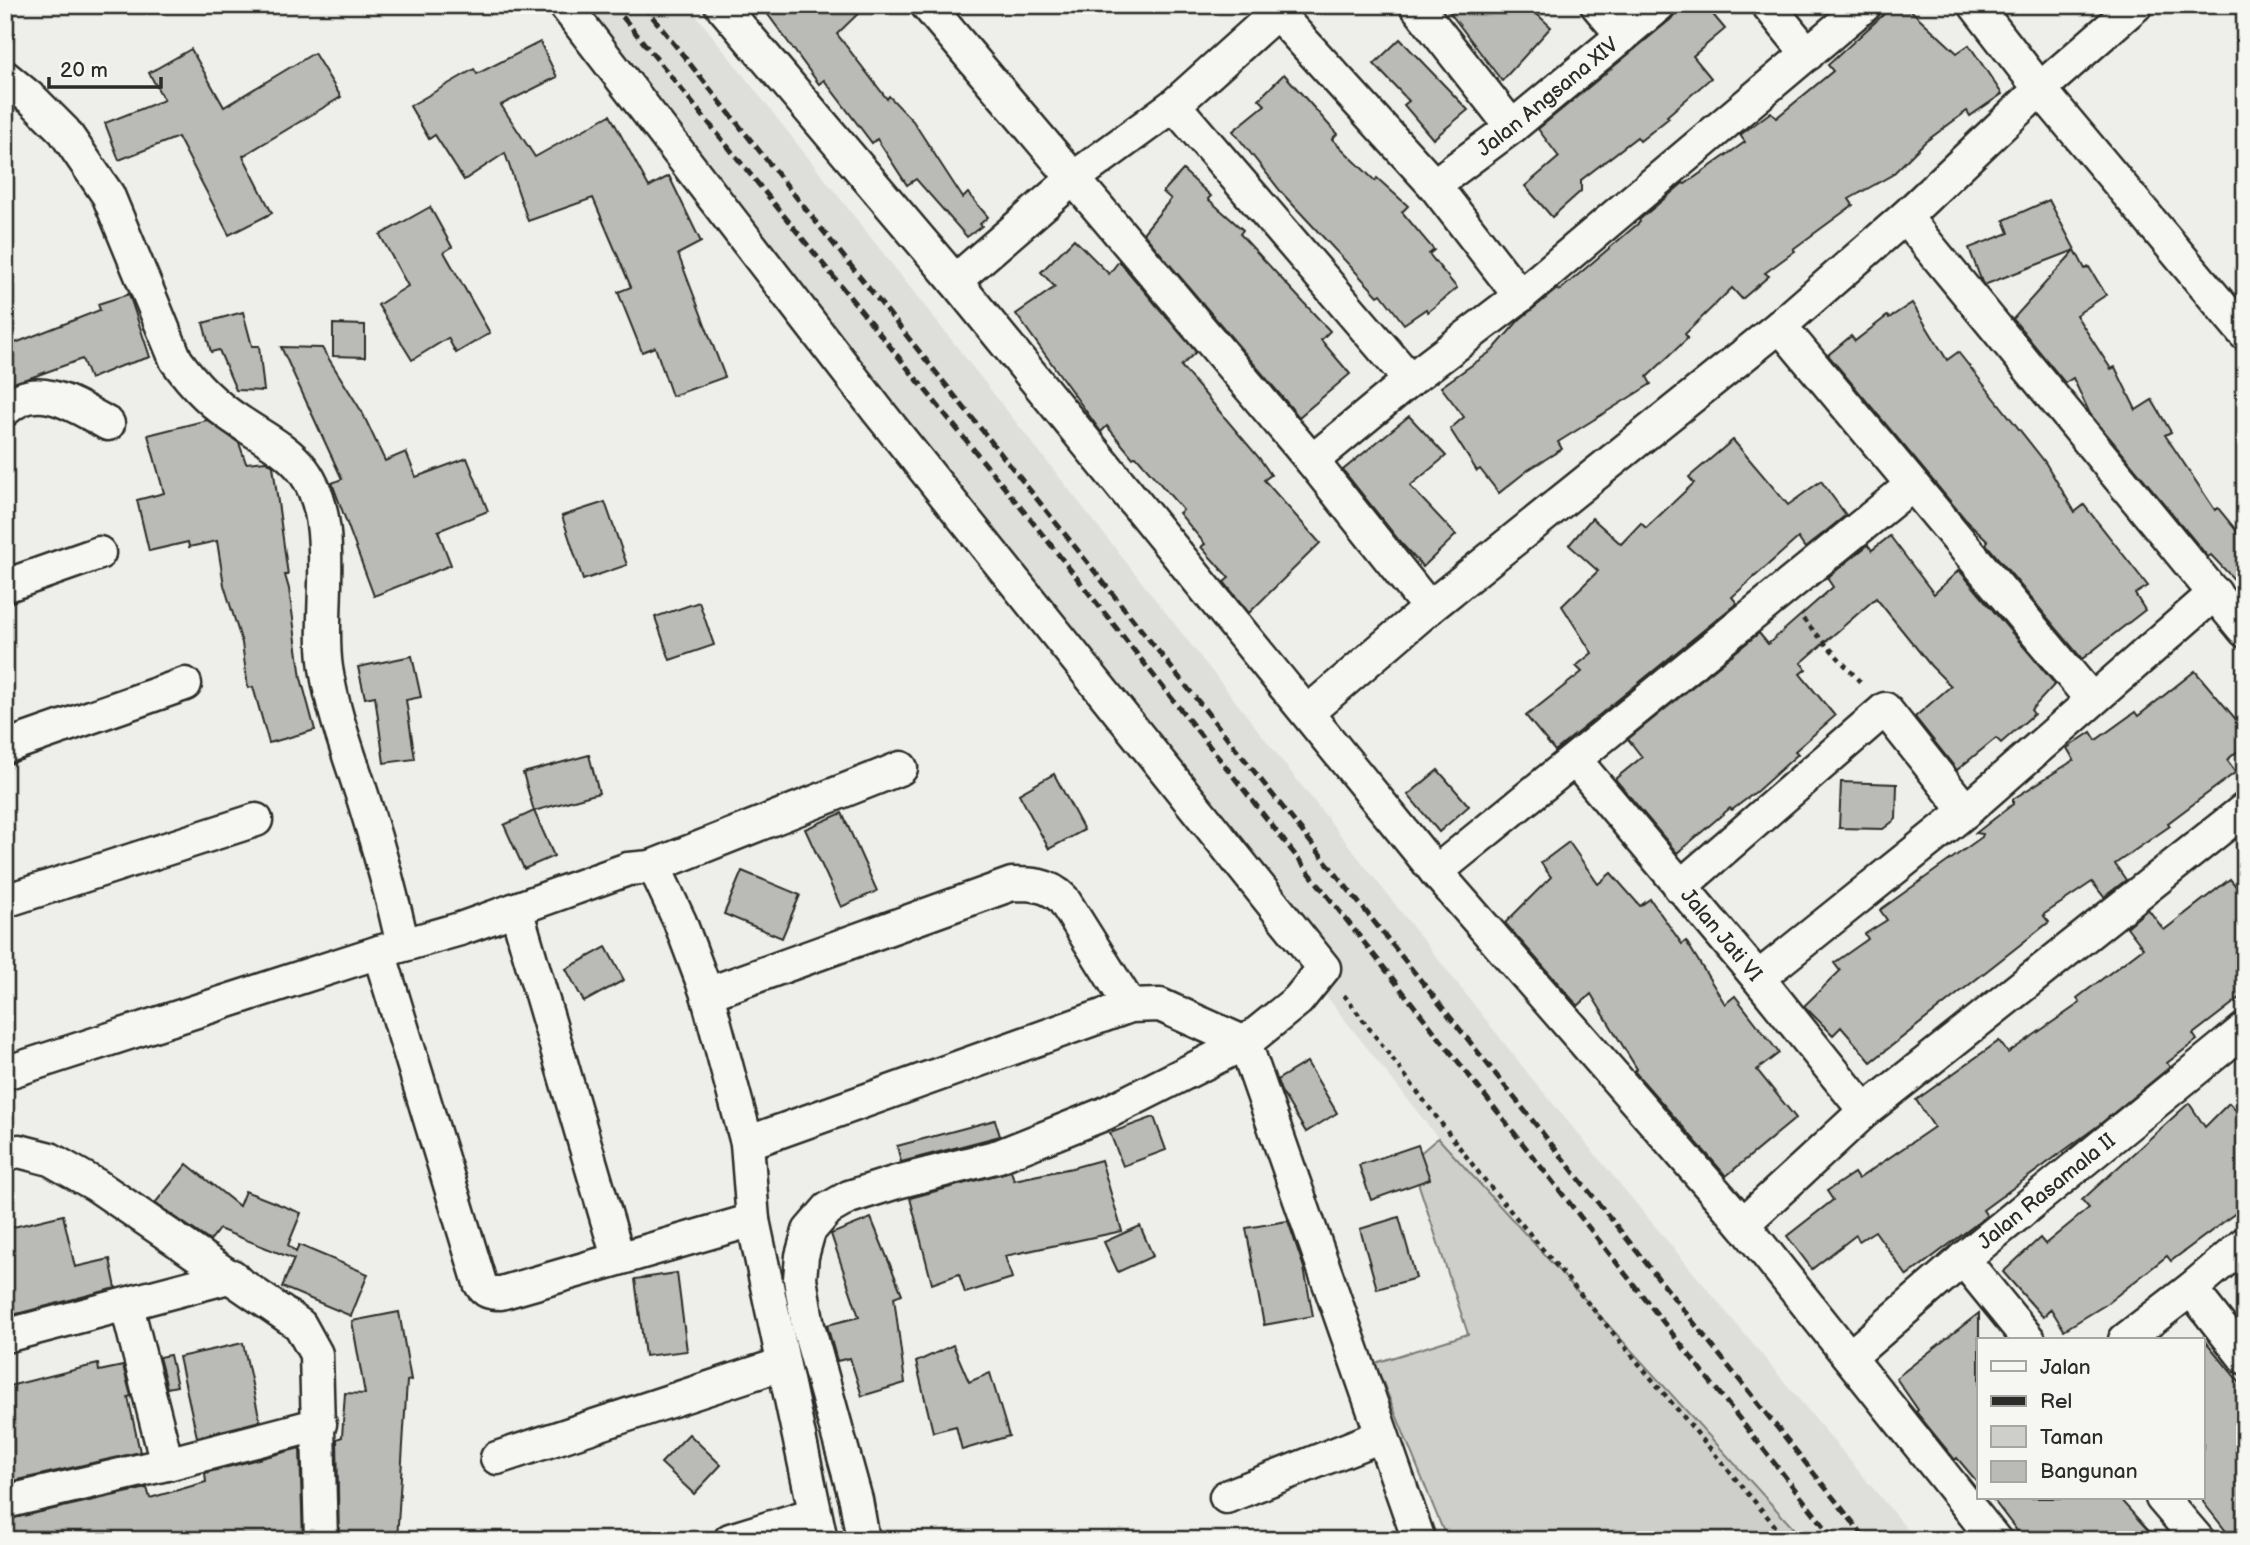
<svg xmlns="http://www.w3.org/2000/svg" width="2250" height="1545" font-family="'Balsamiq Sans',sans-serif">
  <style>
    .built { fill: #dededb }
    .green { fill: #cececa; stroke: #7c7c7a; stroke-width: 2 }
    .building { fill: #babab7; stroke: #2b2b2b; stroke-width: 2 }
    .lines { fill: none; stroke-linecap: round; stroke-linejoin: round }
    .minor-casing { stroke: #2b2b2b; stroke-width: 37 }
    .path { stroke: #2b2b2b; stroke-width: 4.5; stroke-dasharray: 5 5; stroke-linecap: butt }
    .minor { stroke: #f6f6f2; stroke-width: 32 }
    .rail { stroke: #2b2b2b; stroke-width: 5; stroke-dasharray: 10 5; stroke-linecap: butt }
    .labels { text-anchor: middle; stroke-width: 5; stroke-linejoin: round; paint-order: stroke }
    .street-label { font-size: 21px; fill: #2b2b2b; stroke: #f6f6f2 }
  </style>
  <rect width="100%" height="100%" fill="#eeeeea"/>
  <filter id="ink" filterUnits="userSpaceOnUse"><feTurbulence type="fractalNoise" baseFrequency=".0143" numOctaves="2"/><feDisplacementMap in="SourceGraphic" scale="14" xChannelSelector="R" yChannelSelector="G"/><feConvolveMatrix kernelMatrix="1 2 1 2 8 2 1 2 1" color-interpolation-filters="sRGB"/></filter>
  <g filter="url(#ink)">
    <path class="built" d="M 546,5 L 688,5 L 1530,1076 L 1916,1540 L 1804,1540 L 1438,1138 Z"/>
    <path class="green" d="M 1438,1138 L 1804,1540 L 1447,1540 L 1375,1363 L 1468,1334 L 1411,1161 Z"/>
    <g class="building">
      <path d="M 761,5 L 867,5 L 837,34 L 887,99 L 889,96 L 913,121 L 963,198 L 968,193 L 988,217 L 980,224 L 982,226 L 967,237 L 916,179 L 907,185 L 877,139 L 872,143 L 824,80 L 819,84 Z"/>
      <path d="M 1444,5 L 1527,5 L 1551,27 L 1502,81 Z"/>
      <path d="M 1677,5 L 1705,5 L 1725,29 L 1693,56 L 1711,78 L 1667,116 L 1669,118 L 1640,141 L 1637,137 L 1581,180 L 1581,191 L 1552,217 L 1525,186 L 1559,157 L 1538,129 L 1671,19 L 1676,12 Z"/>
      <path d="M 1894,5 L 1905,5 L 1957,53 L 1969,45 L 2002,94 L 1970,116 L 1967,111 L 1925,142 L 1892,175 L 1849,199 L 1853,205 L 1793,249 L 1795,251 L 1765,273 L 1769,276 L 1742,299 L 1732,288 L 1685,334 L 1688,338 L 1647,377 L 1651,384 L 1558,442 L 1562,449 L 1528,470 L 1499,493 L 1480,469 L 1477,471 L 1450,429 L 1464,417 L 1441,387 L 1493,350 L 1519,320 L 1557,289 L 1559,291 L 1640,222 L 1639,220 L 1683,183 L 1685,184 L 1745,142 L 1740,135 L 1771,112 L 1776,118 L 1833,71 L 1828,65 Z"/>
      <path d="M 1400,39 L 1468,110 L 1433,139 L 1404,105 L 1409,101 L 1374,64 Z"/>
      <path d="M 540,42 L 557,77 L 501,105 L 535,157 L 610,115 L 649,187 L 669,176 L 701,242 L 678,254 L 725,377 L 672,396 L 655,347 L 642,352 L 618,292 L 631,287 L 593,198 L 528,221 L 505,153 L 464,180 L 435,135 L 429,139 L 410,106 L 474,69 L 477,74 Z"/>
      <path d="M 191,49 L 224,107 L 314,53 L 341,97 L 243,156 L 272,213 L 229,235 L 178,137 L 119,160 L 105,123 L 164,100 L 149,73 Z"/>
      <path d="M 1284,74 L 1337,134 L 1332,139 L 1375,181 L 1377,178 L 1408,206 L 1402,212 L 1434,250 L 1429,254 L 1457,288 L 1428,312 L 1426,309 L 1404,324 L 1381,294 L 1378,296 L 1282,193 L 1233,131 L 1265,105 L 1259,99 Z"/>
      <path d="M 1183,170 L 1211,196 L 1208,199 L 1243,230 L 1240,234 L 1330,331 L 1321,340 L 1350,374 L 1299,417 L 1143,233 L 1171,199 L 1163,192 Z"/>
      <path d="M 2049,200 L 2085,269 L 2089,267 L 2106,295 L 2076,315 L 2111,369 L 2115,367 L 2136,410 L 2152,400 L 2171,432 L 2165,435 L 2215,510 L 2218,508 L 2245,541 L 2245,591 L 2211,555 L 2208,557 L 2090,414 L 2073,378 L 2065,383 L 2013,319 L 2075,250 L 1984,285 L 1982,282 L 1969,248 L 2009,233 L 2004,220 Z"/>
      <path d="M 430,207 L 452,247 L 444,252 L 490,333 L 456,353 L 448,338 L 412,360 L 378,305 L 408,286 L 380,235 Z"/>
      <path d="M 1074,239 L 1109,274 L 1119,261 L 1196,352 L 1181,366 L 1260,459 L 1271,475 L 1264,480 L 1320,543 L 1249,613 L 1224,582 L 1229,578 L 1201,547 L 1205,544 L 1179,513 L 1183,510 L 1136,456 L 1133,458 L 1107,426 L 1101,432 L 1016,314 L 1055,287 L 1041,272 Z"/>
      <path d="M 129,294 L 150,357 L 118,367 L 90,379 L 82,359 L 5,387 L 5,347 L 100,310 L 98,304 Z"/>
      <path d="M 1912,303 L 1947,360 L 1958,352 L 2045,462 L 2075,512 L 2084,505 L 2148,586 L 2135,594 L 2145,610 L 2082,659 L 1986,544 L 1988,541 L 1965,519 L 1828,355 L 1851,336 L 1855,341 L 1887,316 L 1889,318 Z"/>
      <path d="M 243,312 L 252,346 L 259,346 L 264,391 L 236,390 L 219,350 L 211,352 L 203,323 Z"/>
      <path d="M 333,324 L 365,325 L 365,357 L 333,356 Z"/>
      <path d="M 281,347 L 322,348 L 362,412 L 385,461 L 406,452 L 416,477 L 467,458 L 488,511 L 438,531 L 451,565 L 374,596 L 332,483 L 342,479 Z"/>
      <path d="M 1409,416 L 1446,456 L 1410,486 L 1456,535 L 1423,567 L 1401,543 L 1343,470 Z"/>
      <path d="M 207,420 L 239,443 L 246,463 L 266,461 L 273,466 L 288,575 L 285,575 L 289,589 L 301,678 L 315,730 L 269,743 L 253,687 L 248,688 L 242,643 L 224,585 L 217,541 L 189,547 L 188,542 L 149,551 L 137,500 L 164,493 L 148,435 Z"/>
      <path d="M 1733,440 L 1788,505 L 1821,481 L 1846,515 L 1805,548 L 1798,538 L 1732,597 L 1737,603 L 1555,751 L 1526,716 L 1582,672 L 1576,666 L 1592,653 L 1562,606 L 1598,571 L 1569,545 L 1592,518 L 1621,544 L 1641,523 L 1646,528 L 1694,483 L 1689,477 Z"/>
      <path d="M 605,502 L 627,565 L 583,580 L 562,516 Z"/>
      <path d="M 1890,536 L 1934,594 L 1959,570 L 2055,684 L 2031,710 L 2034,714 L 2001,743 L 1996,738 L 1957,770 L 1915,717 L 1951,686 L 1931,666 L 1876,598 L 1801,663 L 1806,669 L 1800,674 L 1835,716 L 1795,751 L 1798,754 L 1757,791 L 1732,810 L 1730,808 L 1677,853 L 1615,779 L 1642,757 L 1628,739 L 1759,633 L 1768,644 L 1833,587 L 1827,578 L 1868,545 L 1872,550 Z"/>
      <path d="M 699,602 L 714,645 L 670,660 L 655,617 Z"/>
      <path d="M 412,656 L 421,697 L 406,700 L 415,759 L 384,763 L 375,696 L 365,698 L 358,667 Z"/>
      <path d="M 2195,671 L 2245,730 L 2245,745 L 2227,760 L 2236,772 L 2168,823 L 2170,826 L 2115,864 L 2126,880 L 2104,897 L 2092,882 L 2043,915 L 2049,922 L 1871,1062 L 1841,1027 L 1833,1035 L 1804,1006 L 1840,971 L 1834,963 L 1868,939 L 1865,934 L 1887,920 L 1880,910 L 1982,837 L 1983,834 L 1976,833 L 2013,804 L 2013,799 L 2074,760 L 2067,748 L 2091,732 L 2096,740 L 2135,712 L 2138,716 Z"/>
      <path d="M 589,755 L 599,793 L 534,811 L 523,773 Z"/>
      <path d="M 1438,770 L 1469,806 L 1439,832 L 1408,795 Z"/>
      <path d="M 1054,774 L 1084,830 L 1049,849 L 1019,794 Z"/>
      <path d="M 1841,782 L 1897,784 L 1896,819 L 1883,829 L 1839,828 Z"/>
      <path d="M 534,811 L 554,856 L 524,869 L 504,825 Z"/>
      <path d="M 842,813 L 877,891 L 841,907 L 805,829 Z"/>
      <path d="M 1569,842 L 1598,884 L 1611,873 L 1640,906 L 1650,899 L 1682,944 L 1686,941 L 1725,1004 L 1735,996 L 1779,1053 L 1757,1070 L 1796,1118 L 1726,1176 L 1634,1071 L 1637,1069 L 1591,994 L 1578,1006 L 1505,923 L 1551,877 L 1541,863 Z"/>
      <path d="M 742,871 L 800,895 L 782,938 L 724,914 Z"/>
      <path d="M 2230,879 L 2245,897 L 2245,994 L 2193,1034 L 2197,1040 L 2167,1063 L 2170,1067 L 2099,1125 L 1983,1210 L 1987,1216 L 1907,1276 L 1875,1231 L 1859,1241 L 1856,1235 L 1812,1269 L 1787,1236 L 1833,1200 L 1827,1191 L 1854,1173 L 1858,1179 L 1934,1127 L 1916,1100 L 1999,1041 L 2008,1053 L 2080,1003 L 2077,998 L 2143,948 L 2127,927 L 2148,909 L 2164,930 Z"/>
      <path d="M 606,947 L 624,980 L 584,1002 L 566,969 Z"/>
      <path d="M 1307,1062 L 1337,1113 L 1306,1132 L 1281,1091 L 1277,1080 Z"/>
      <path d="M 2189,1103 L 2205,1127 L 2229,1103 L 2245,1120 L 2245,1206 L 2171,1261 L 2167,1256 L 2105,1305 L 2064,1330 L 2051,1309 L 2043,1317 L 2003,1272 L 2040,1238 L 2045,1244 L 2089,1208 L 2082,1200 Z"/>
      <path d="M 1154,1117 L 1166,1150 L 1123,1166 L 1110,1133 Z"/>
      <path d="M 995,1120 L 1000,1136 L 901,1162 L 897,1146 Z"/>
      <path d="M 1418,1145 L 1430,1179 L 1371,1200 L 1359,1165 Z"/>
      <path d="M 1101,1160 L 1122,1231 L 1005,1256 L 1012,1278 L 965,1293 L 959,1274 L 932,1284 L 910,1198 L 1011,1171 L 1014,1180 L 1072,1168 Z"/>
      <path d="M 187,1164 L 239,1206 L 245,1191 L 301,1213 L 288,1245 L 296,1252 L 299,1245 L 368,1274 L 351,1316 L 282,1287 L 294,1259 L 219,1229 L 210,1241 L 155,1203 Z"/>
      <path d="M 63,1215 L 75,1267 L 110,1259 L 116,1288 L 5,1317 L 5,1229 Z"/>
      <path d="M 1399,1217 L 1416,1278 L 1377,1289 L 1360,1229 Z"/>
      <path d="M 871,1218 L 902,1294 L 894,1297 L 905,1383 L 862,1396 L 850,1358 L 837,1361 L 827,1325 L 859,1317 L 831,1234 Z"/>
      <path d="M 1288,1221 L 1304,1268 L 1313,1316 L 1264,1325 L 1246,1228 Z"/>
      <path d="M 1140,1226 L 1153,1256 L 1118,1272 L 1104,1242 Z"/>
      <path d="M 677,1273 L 687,1351 L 645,1356 L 635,1279 Z"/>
      <path d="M 399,1312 L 411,1380 L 407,1381 L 397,1540 L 339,1540 L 337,1439 L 342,1437 L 345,1393 L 365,1394 L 352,1321 Z"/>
      <path d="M 1979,1313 L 1979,1484 L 1957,1458 L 1955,1460 L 1916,1412 L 1918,1410 L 1896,1378 Z"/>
      <path d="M 2203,1338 L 2245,1389 L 2245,1540 L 2233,1540 L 2203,1502 Z"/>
      <path d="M 243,1343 L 260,1421 L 197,1437 L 179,1357 Z"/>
      <path d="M 953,1345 L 969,1382 L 990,1373 L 1009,1436 L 962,1450 L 956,1426 L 933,1432 L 916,1362 Z"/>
      <path d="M 170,1355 L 177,1386 L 167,1388 L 159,1357 Z"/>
      <path d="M 98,1364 L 99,1371 L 123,1366 L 131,1396 L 128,1397 L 140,1452 L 5,1483 L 5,1387 Z"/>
      <path d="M 689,1434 L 721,1465 L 694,1494 L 661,1463 Z"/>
      <path d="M 300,1448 L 303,1540 L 5,1540 L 5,1520 L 147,1488 L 150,1498 L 206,1482 L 205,1473 Z"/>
      <path d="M 1992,1498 L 2119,1498 L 2157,1540 L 2024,1540 Z"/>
    </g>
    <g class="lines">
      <defs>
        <g id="minor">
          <path d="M 565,5 L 878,411 L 1324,968 L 1298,1000 L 1245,1043 L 1104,1114 L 999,1156 L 897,1182 L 849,1197 L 828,1209 L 809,1231 L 802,1256 L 800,1279 L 808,1326 L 856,1500 L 863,1540"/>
          <path d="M 721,5 L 955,281 L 1436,872 L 1743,1224 L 1995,1540"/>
          <path d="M 927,5 L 1312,461 L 1429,608"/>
          <path d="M 1416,5 L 1512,127"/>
          <path d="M 1597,5 L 1623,36"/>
          <path d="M 1768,5 L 1808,54"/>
          <path d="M 1975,5 L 2040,89 L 2245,334"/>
          <path d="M 1277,13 L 1434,185 L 1520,296"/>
          <path d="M 5,77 L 34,101 L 64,131 L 108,195 L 176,360 C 193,384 215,406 240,422 C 262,437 287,449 303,470 C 341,521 317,609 326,668 C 333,714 350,757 364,801 C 379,849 392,896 403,945"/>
          <path d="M 1174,105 L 1410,380"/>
          <path id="s1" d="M 1434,185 L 1512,127 L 1659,5"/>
          <path d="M 1905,217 L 2245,631"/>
          <path d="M 955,281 L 1074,178 L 1174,105 L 1285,5"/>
          <path d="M 1780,326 L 2092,700"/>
          <path d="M 5,410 C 37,378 77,407 108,424"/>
          <path d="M 1312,461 L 1410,380 L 1520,296 L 1865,5"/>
          <path d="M 5,586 L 99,553"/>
          <path d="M 1308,712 L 1429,608 L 1780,326 L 1905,217 L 2040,89 L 2136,5"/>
          <path d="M 5,747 L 185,684"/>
          <path id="s2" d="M 1575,760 L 1758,978 L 1865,1111"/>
          <path d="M 651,867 L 659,877 L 680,922 L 707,994 L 747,1143 L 753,1220 L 821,1540"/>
          <path d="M 1436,872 L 1912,485"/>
          <path d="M 1680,887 L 1885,709 L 1966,811"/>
          <path d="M 5,901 L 256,820"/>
          <path d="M 516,909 L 618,1257"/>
          <path d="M 379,952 L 480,1283 C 485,1292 490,1293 501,1293 L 753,1220"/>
          <path d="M 1758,978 L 1966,811 L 2215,593"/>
          <path d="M 707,994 L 1012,884 C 1032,884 1048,884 1063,899 L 1130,1006"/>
          <path d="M 5,1073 L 379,952 L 460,929 L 628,869 L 651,867 L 901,768"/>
          <path d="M 747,1143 L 1130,1006 L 1160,1005 L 1245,1043 L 1419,1540"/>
          <path d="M 5,1154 L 19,1151 L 50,1159 L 96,1185 L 300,1325 L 316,1354 L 321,1540"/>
          <path d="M 1743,1224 L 1865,1111 L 2245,809"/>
          <path d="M 1963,1259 L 2029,1340"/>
          <path d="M 2191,1289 L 2245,1358"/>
          <path d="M 127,1306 L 167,1464"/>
          <path d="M 5,1336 L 232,1276"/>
          <path d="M 2125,1340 L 2191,1289 L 2245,1243"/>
          <path id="s3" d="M 1850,1357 L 1963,1259 L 2245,1029"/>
          <path d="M 497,1458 L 782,1364"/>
          <path d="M 1226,1497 L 1381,1436"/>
          <path d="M 2162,1498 L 2198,1540"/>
          <path d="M 5,1502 L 167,1464 L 320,1424"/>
          <path d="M 730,1540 L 814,1514"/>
        </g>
      </defs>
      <use href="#minor" class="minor-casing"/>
      <g class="path">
        <path d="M 1803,619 L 1863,685"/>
        <path d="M 1344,995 L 1482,1177 L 1787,1540"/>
      </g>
      <use href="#minor" class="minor"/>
      <g class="rail">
        <path d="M 613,5 L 1047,540 L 1835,1540"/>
        <path d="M 643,5 L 1867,1540"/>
      </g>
    </g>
  </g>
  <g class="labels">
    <g class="street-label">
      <text dy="7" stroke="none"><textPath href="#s1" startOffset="144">Jalan Angsana XIV</textPath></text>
      <text dy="7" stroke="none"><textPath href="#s2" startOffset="228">Jalan Jati VI</textPath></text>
      <text dy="7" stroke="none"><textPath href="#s3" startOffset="257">Jalan Rasamala II</textPath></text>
    </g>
  </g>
  <rect width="2250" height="1545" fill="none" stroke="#f6f6f2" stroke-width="28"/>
  <rect x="14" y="14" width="2222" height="1517" fill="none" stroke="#2b2b2b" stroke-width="2.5" filter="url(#ink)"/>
  <rect x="1977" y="1338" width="228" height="161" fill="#f6f6f2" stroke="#a5a5a2" stroke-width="2"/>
  <rect x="1991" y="1361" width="35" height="10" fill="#f6f6f2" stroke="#a5a5a2" stroke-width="2"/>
  <text x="2040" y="1374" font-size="21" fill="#2b2b2b">Jalan</text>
  <rect x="1991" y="1396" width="35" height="10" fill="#2b2b2b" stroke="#a5a5a2" stroke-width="2"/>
  <text x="2040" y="1408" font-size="21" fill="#2b2b2b">Rel</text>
  <rect x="1991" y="1426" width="35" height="21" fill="#cececa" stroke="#a5a5a2" stroke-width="2"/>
  <text x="2040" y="1444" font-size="21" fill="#2b2b2b">Taman</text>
  <rect x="1991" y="1461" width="35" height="21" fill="#babab7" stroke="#a5a5a2" stroke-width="2"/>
  <text x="2040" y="1478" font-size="21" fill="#2b2b2b">Bangunan</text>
  <path d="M49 77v10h112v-10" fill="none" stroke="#2b2b2b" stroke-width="3.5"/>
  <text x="60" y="77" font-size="21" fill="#2b2b2b" stroke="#f6f6f2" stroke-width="5" paint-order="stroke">20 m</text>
</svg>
